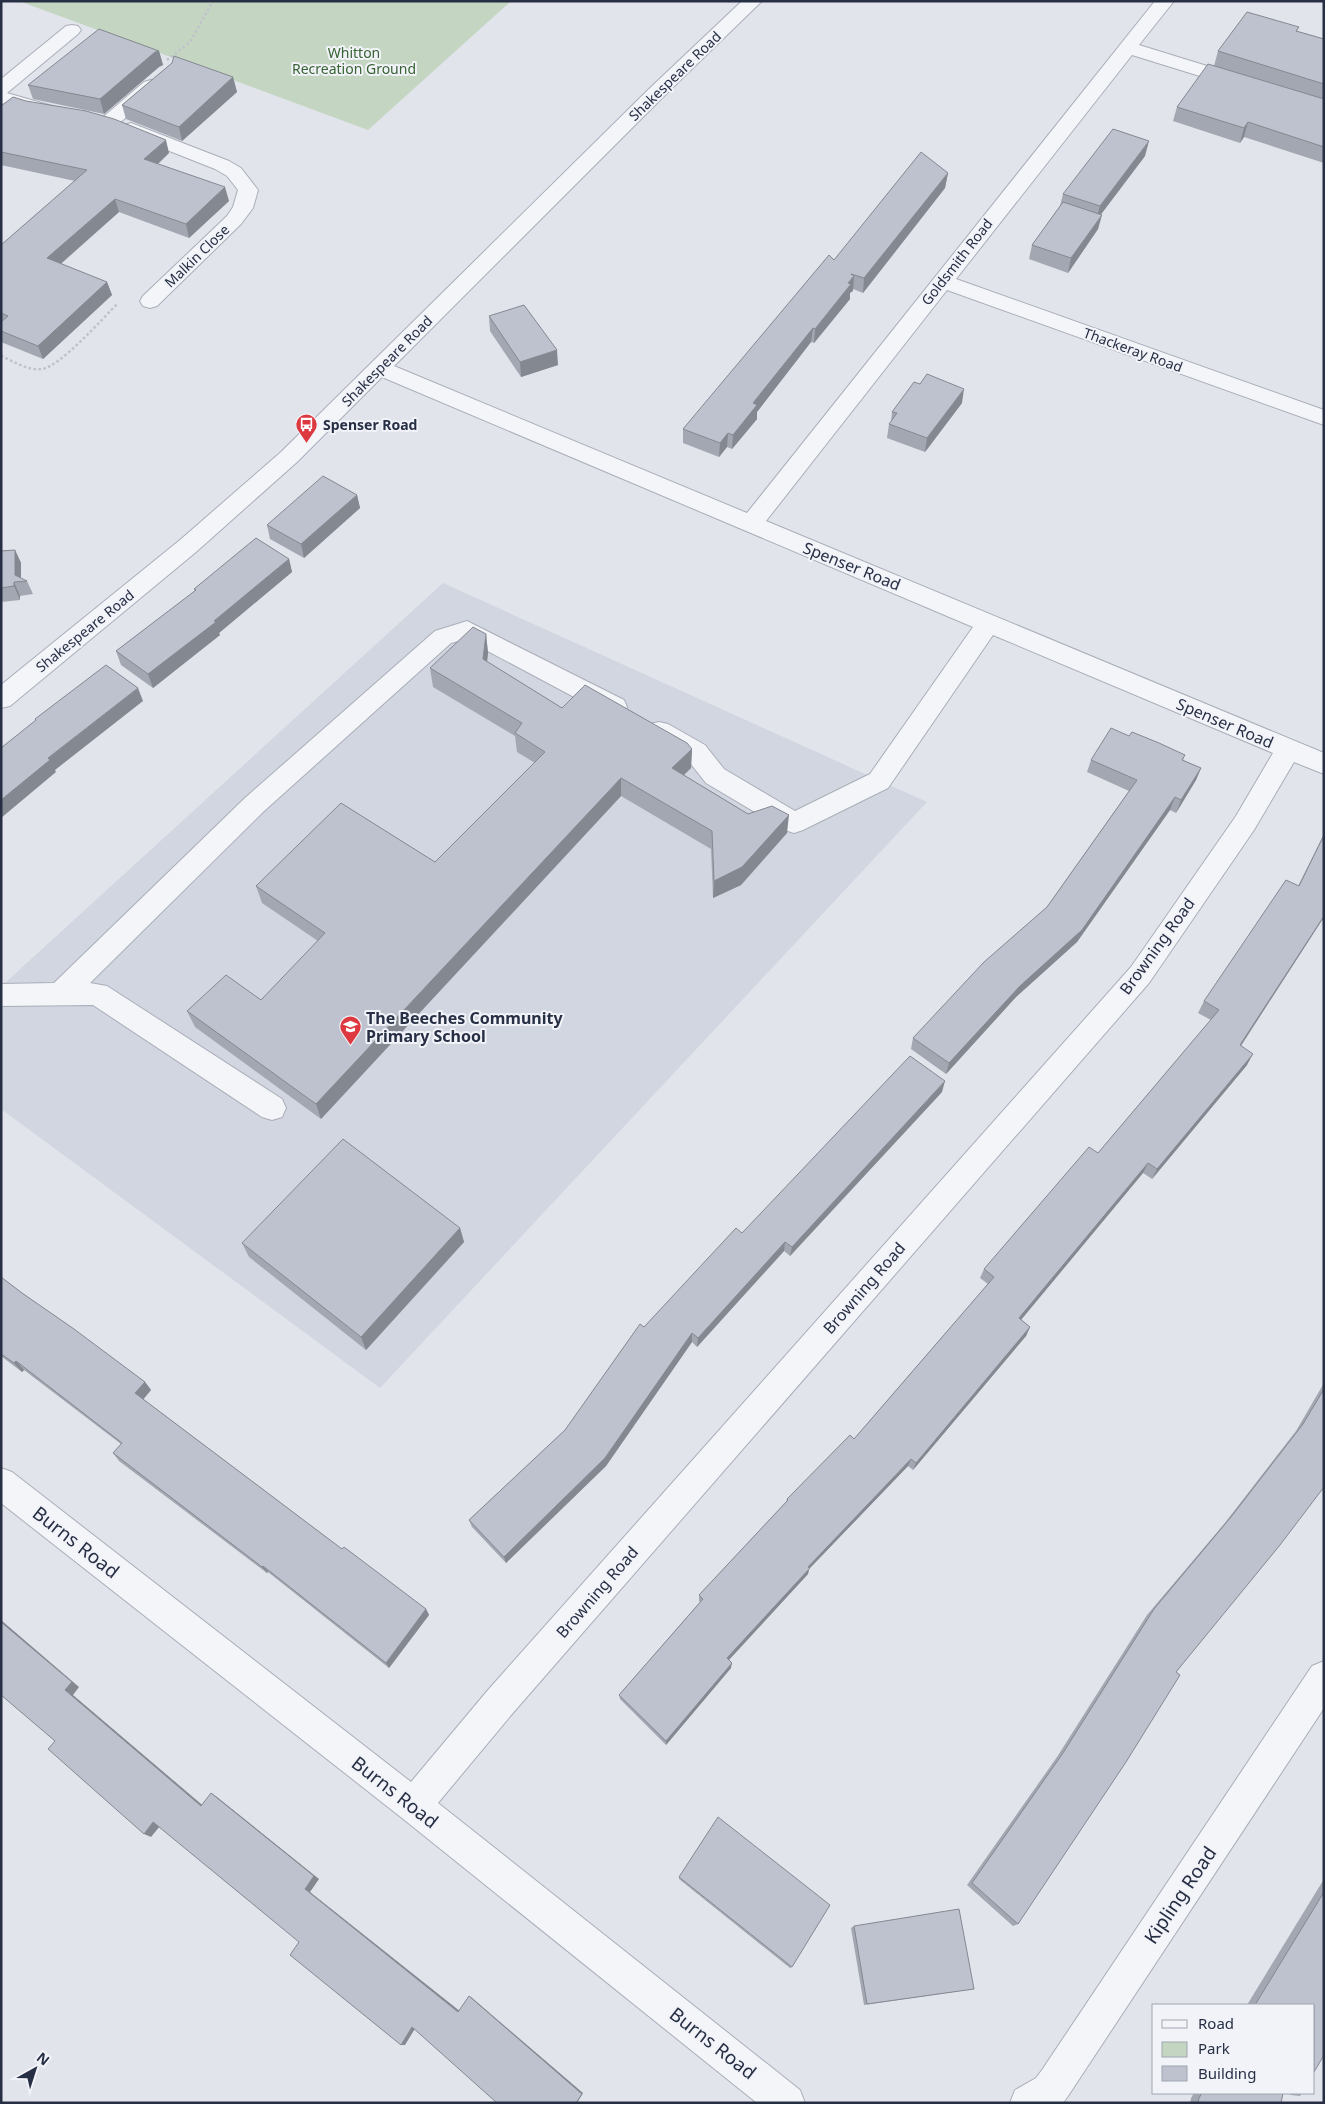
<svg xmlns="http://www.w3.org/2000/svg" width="1325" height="2104" font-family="'Noto Sans',sans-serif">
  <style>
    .built { fill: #d2d6e0 }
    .green { fill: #c4d6c1 }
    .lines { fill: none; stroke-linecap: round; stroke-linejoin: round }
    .minor-casing { stroke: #a9aeb9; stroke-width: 2 }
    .path { stroke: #bfc2ca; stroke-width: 2.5; stroke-dasharray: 2.5 2.5; stroke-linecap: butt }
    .minor { fill: #f4f5f9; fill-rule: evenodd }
    .wall { fill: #a3a7b1 }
    .shaded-wall { fill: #848890 }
    .building { fill: #bdc2ce; stroke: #848890 }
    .labels { text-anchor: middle; stroke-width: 4; stroke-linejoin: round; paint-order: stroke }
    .far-park-label { font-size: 14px; fill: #376233; stroke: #f1f3f8 }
    .far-street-label { font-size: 14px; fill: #272f45; stroke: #f1f3f8 }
    .far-poi-label { font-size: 14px; font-weight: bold; fill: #272f45; stroke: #f1f3f8; text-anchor: start }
    .street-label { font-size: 16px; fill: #272f45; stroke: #f1f3f8 }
    .poi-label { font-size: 16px; font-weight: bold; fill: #272f45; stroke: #f1f3f8; text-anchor: start }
    .near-street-label { font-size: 19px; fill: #272f45; stroke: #f1f3f8 }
  </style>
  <rect width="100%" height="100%" fill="#e1e4eb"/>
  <path class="built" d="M 443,583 L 927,802 L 380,1388 L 1,1109 L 1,983 L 6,982 Z"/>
  <path class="green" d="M 19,1 L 511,1 L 368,130 Z"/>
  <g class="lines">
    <defs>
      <g id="minor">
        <path d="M 742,1 L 762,1 L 663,97 L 394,366 L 747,513 L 1155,1 L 1174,1 L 1139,45 L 1246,78 L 1248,82 L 1246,86 L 1239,88 L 1232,86 L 1132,55 L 956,279 L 1324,410 L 1324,425 L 947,290 L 766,521 L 1324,753 L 1324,774 L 1294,762 L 1254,830 L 1149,983 L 512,1714 L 438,1803 L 800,2090 L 805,2103 L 757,2103 L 402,1818 L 1,1503 L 1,1468 L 12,1472 L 411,1782 L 488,1690 L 1131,967 L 1236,816 L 1273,753 L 993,635 L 888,788 L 803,830 L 794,833 L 785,830 L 706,783 L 687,759 L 650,738 L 647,731 L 650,724 L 659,722 L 668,724 L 705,745 L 724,769 L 795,811 L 870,774 L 973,627 L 382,377 L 297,462 L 196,552 L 10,706 L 1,708 L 1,685 L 180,540 L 281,452 L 649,89 Z"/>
        <path d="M 72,25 L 78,26 L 81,30 L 78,34 L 7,93 L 52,106 L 54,110 L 52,114 L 45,116 L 1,103 L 1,79 L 66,26 Z"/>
        <path d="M 151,80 L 158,82 L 160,86 L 158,90 L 116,126 L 109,128 L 102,126 L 100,122 L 102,118 L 144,82 Z"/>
        <path d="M 131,123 L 229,161 L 241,168 L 258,190 L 253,208 L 241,224 L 157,306 L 150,308 L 143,306 L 140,301 L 143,296 L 227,216 L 233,207 L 238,190 L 227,176 L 215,169 L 124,133 L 122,129 L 124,125 Z"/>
        <path d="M 467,621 L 624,700 L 627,707 L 624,714 L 615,716 L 606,714 L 465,639 L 451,643 L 263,812 L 90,983 L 107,986 L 282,1099 L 286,1108 L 282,1117 L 272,1120 L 262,1117 L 93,1005 L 1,1006 L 1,984 L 54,983 L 245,798 L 435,631 Z"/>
        <path d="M 1324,1661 L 1324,1708 L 1068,2096 L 1063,2103 L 1010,2103 L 1015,2090 L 1036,2078 L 1042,2070 L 1312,1666 Z"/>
      </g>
    </defs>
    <use href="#minor" class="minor-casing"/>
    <g class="path">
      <path d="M 167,60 L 190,42 L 213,1"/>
      <path d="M 1,356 C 13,361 28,371 42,369 C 61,366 103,318 118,303"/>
    </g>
    <use href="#minor" class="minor"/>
  </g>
  <g class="wall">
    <path d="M 1299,27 L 1297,31 L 1324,39 L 1324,163 L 1244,137 L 1240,143 L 1173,121 L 1177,107 L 1214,66 L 1218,51 Z"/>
    <path d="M 159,51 L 163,65 L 159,67 L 104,114 L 33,99 L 28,85 Z"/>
    <path d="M 172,63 L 233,77 L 237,92 L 182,141 L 126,119 L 122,105 Z"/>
    <path d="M 1,106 L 169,153 L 158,164 L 229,201 L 189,238 L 119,212 L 61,264 L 107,282 L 112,295 L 43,359 L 1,342 L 1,245 L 75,181 L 1,165 Z"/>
    <path d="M 1145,156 L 1101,214 L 1098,229 L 1068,273 L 1029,259 L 1032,245 L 1060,206 L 1063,194 Z"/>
    <path d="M 948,173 L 945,188 L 863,293 L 853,289 L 850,293 L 850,299 L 814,343 L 811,342 L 757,412 L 757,419 L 732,449 L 727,447 L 719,457 L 683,443 L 683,429 L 834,260 Z"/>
    <path d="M 489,316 L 558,365 L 521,377 L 490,331 Z"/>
    <path d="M 962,403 L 925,452 L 887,438 L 889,424 L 891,422 L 892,412 Z"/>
    <path d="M 357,495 L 360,508 L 304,558 L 270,539 L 267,525 Z"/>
    <path d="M 15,550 L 21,563 L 21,578 L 27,581 L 33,594 L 20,596 L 20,600 L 1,602 L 1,551 Z"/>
    <path d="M 289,559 L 292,572 L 219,633 L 220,635 L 153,688 L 121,665 L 116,651 L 195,591 L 194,589 Z"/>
    <path d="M 486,634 L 488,653 L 487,662 L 562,708 L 692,749 L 691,768 L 684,775 L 748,814 L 787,833 L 741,885 L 713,898 L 711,849 L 621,796 L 321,1119 L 195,1027 L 187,1011 L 261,1000 L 318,941 L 262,903 L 256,886 L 435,862 L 535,763 L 517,752 L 515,736 L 433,687 L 430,668 Z"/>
    <path d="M 1129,736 L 1185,755 L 1183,760 L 1201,768 L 1196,780 L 1176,813 L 1170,810 L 1077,942 L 1016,997 L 946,1074 L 911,1049 L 913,1038 L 1047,907 L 1129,791 L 1087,772 L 1091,760 Z"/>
    <path d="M 1324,834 L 1324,917 L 1241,1046 L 1247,1065 L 1152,1179 L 1143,1173 L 1021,1320 L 1030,1327 L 1026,1336 L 913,1470 L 908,1466 L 809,1569 L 808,1574 L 729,1660 L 731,1668 L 666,1745 L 620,1699 L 619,1695 L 700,1602 L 699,1601 L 699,1595 L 786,1502 L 787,1499 L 854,1439 L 988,1284 L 980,1278 L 984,1269 L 1098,1153 L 1211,1020 L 1198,1013 L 1204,1001 L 1298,886 Z"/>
    <path d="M 942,1092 L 790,1256 L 784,1251 L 697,1347 L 692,1342 L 606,1466 L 506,1563 L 472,1527 L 469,1520 L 565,1430 L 644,1327 L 742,1233 Z"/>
    <path d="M 460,1228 L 464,1242 L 366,1350 L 249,1257 L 242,1243 Z"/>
    <path d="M 1,1277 L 22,1293 L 145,1382 L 151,1390 L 143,1399 L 342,1549 L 426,1609 L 429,1615 L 389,1668 L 268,1572 L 267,1573 L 119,1461 L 113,1453 L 121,1444 L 24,1370 L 22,1372 L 1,1356 Z"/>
    <path d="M 1324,1383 L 1324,1487 L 1176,1672 L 1018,1924 L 1013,1926 L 967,1885 L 1057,1757 L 1147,1615 L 1224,1524 L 1296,1431 Z"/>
    <path d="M 679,1877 L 792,1967 L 790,1968 L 679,1879 Z"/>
    <path d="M 1324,1879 L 1324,2055 L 1314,2005 L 1247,2005 Z"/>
    <path d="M 854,1926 L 974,1989 L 864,2005 L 851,1928 Z"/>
    <path d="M 1194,2093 L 1283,2093 L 1281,2103 L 1190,2103 L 1191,2098 Z"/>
    <path d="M 1288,2093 L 1302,2093 L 1300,2096 L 1291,2095 Z"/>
  </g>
  <g class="shaded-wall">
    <path d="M 159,51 L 163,65 L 159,67 L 104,114 L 100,99 L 155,52 Z"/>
    <path d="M 233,77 L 237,92 L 182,141 L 179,127 Z"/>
    <path d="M 1248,122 L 1244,137 L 1240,143 L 1244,128 Z"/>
    <path d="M 166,140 L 169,153 L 148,173 L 144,159 Z"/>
    <path d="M 1149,141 L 1145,156 L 1096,221 L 1100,206 Z"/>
    <path d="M 948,173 L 945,188 L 863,293 L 864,278 Z"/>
    <path d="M 225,187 L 229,201 L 189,238 L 186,224 Z"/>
    <path d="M 115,199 L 119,212 L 51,272 L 47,258 Z"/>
    <path d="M 1102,215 L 1098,229 L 1068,273 L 1071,258 Z"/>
    <path d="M 854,276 L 853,291 L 850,293 L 850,299 L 814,343 L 815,329 Z"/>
    <path d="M 107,282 L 112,295 L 43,359 L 38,346 Z"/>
    <path d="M 813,328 L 811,342 L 757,412 L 757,419 L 732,449 L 733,435 L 753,403 Z"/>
    <path d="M 557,350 L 558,365 L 521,377 L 520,362 Z"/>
    <path d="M 964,389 L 962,403 L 925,452 L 927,438 Z"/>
    <path d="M 728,433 L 727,447 L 719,457 L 720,443 Z"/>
    <path d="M 357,495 L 360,508 L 304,558 L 301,544 Z"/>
    <path d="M 15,550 L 21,563 L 21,581 L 15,575 Z"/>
    <path d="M 289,559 L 292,572 L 219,633 L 220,635 L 153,688 L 148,674 Z"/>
    <path d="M 14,582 L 20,596 L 20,600 L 14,586 Z"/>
    <path d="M 486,634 L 488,653 L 485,678 L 483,659 Z"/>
    <path d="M 138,688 L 143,701 L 55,770 L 56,772 L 1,818 L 1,800 L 48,758 Z"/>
    <path d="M 692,749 L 691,768 L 672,786 L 672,768 Z"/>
    <path d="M 1201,768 L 1196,780 L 1176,813 L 1181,800 Z"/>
    <path d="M 621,778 L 621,796 L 321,1119 L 316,1104 Z"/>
    <path d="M 1175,797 L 1170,810 L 1077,942 L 1016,997 L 946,1074 L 949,1063 Z"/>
    <path d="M 789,815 L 787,833 L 741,885 L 713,898 L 714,881 Z"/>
    <path d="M 1324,916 L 1324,917 L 1234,1056 L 1240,1045 Z"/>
    <path d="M 1253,1054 L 1247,1065 L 1152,1179 L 1157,1169 Z"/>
    <path d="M 945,1081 L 942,1092 L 790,1256 L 792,1247 Z"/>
    <path d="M 1148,1163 L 1143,1173 L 1015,1327 L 1019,1318 Z"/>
    <path d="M 460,1228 L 464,1242 L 366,1350 L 361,1337 Z"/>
    <path d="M 785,1242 L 784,1251 L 697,1347 L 698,1338 Z"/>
    <path d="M 1030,1327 L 1026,1336 L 913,1470 L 916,1463 Z"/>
    <path d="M 692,1333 L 692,1342 L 606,1466 L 506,1563 L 504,1557 Z"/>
    <path d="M 16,1361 L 24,1370 L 22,1372 L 14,1363 Z"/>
    <path d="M 145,1382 L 151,1390 L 142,1401 L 135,1393 Z"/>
    <path d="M 911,1459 L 908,1466 L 809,1569 L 808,1574 L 726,1663 L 727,1658 L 808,1567 Z"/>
    <path d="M 263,1566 L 268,1572 L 267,1573 L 262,1567 Z"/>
    <path d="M 426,1609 L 429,1615 L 389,1668 L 386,1663 Z"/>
    <path d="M 1,1620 L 79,1687 L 73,1695 L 207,1809 L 201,1806 L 65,1690 L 1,1622 Z"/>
    <path d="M 732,1663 L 731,1668 L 666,1745 L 666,1741 Z"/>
    <path d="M 211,1793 L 217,1797 L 319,1879 L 310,1892 L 461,2012 L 458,2012 L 305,1889 Z"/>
    <path d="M 153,1822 L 160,1826 L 151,1837 L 144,1834 Z"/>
    <path d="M 469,1996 L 471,1997 L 583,2093 L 577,2103 Z"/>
    <path d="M 412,2027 L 416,2027 L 405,2045 L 401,2045 Z"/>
  </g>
  <g class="building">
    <path d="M 1247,12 L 1299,27 L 1296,31 L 1324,39 L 1324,84 L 1218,51 Z"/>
    <path d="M 99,29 L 159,51 L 155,52 L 100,99 L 28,85 Z"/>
    <path d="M 174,56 L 233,77 L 179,127 L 122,105 L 172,63 Z"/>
    <path d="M 1208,64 L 1324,99 L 1324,147 L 1248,122 L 1244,128 L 1177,107 Z"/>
    <path d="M 13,97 L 26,101 L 86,111 L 114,119 L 166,140 L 144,159 L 225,187 L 186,224 L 115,199 L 47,258 L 107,282 L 38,346 L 1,331 L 1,322 L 8,316 L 1,313 L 1,245 L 87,170 L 1,152 L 1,106 Z"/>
    <path d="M 1113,129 L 1149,141 L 1100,206 L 1063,194 Z"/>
    <path d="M 921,152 L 948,173 L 864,278 L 851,274 L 854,276 L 848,283 L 851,284 L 815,329 L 813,328 L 753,403 L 757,405 L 733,435 L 728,433 L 720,443 L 683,429 L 829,255 L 834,260 Z"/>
    <path d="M 1063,202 L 1102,215 L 1071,258 L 1032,245 Z"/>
    <path d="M 524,305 L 557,350 L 520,362 L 489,316 Z"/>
    <path d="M 927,374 L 964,389 L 927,438 L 889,424 L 897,413 L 892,412 L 914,382 L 920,384 Z"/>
    <path d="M 323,476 L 357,495 L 301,544 L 267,525 Z"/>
    <path d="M 256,538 L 289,559 L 214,621 L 216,622 L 148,674 L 116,651 L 196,590 L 194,589 Z"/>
    <path d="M 15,550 L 15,575 L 27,581 L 14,582 L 14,586 L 1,588 L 1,551 Z"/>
    <path d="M 473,627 L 486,634 L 483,659 L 562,708 L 585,685 L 687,743 L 692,749 L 672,768 L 748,814 L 772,806 L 789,815 L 742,867 L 714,881 L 712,831 L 621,778 L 316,1104 L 187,1011 L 226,975 L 261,1000 L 325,933 L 256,886 L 341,803 L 435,862 L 545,752 L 515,733 L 522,723 L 430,668 Z"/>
    <path d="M 106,665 L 138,688 L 48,758 L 50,760 L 1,800 L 1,748 L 36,720 L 35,719 Z"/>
    <path d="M 1111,728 L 1129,736 L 1132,732 L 1159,743 L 1185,755 L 1182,760 L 1201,768 L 1181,800 L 1175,797 L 1082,930 L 1020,986 L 949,1063 L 913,1038 L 984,962 L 1047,907 L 1137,780 L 1091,760 Z"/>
    <path d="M 1324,835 L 1324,916 L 1240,1045 L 1253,1054 L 1157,1169 L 1148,1163 L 1019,1318 L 1030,1327 L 916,1463 L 911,1459 L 808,1567 L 810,1568 L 727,1658 L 732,1663 L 666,1741 L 619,1695 L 703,1599 L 699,1595 L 788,1500 L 787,1499 L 850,1435 L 854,1439 L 994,1277 L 984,1269 L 1089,1147 L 1098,1153 L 1219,1010 L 1204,1001 L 1286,880 L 1299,886 Z"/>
    <path d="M 910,1056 L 945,1081 L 792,1247 L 785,1242 L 698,1338 L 692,1333 L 605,1458 L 504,1557 L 469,1520 L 565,1430 L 640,1324 L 644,1327 L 736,1228 L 742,1233 Z"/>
    <path d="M 343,1139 L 460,1228 L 361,1337 L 242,1243 Z"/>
    <path d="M 1,1277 L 22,1293 L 74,1329 L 145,1382 L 135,1393 L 342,1549 L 344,1547 L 426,1609 L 386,1663 L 263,1566 L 262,1567 L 113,1453 L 122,1443 L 16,1361 L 14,1363 L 1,1354 Z"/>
    <path d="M 1324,1389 L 1324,1487 L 1280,1545 L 1176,1672 L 1180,1675 L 1126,1762 L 1018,1924 L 972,1883 L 1063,1753 L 1154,1609 L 1231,1517 L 1303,1424 Z"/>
    <path d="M 1,1622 L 72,1682 L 65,1690 L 201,1806 L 211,1793 L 314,1876 L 305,1889 L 458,2012 L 469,1996 L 582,2094 L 576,2103 L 497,2103 L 412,2027 L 401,2045 L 290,1955 L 299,1942 L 153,1822 L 144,1834 L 48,1749 L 55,1741 L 1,1695 Z"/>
    <path d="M 718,1817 L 830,1905 L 792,1967 L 679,1877 Z"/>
    <path d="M 1324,1892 L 1324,2055 L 1314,2072 L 1314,2005 L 1255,2005 Z"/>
    <path d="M 959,1909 L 974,1989 L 867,2004 L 854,1926 Z"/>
    <path d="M 1202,2093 L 1283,2093 L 1281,2103 L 1198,2103 L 1199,2098 Z"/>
  </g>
  <defs>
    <symbol id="bus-pin" viewBox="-11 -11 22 30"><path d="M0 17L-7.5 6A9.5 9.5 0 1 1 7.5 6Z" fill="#dd3840" stroke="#f1f3f8"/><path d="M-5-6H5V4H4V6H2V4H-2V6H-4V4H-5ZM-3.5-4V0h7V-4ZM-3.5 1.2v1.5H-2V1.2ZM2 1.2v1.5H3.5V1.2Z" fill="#fff"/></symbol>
    <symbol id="school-pin" viewBox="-11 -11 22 30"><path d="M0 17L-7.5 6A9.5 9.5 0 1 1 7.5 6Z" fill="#dd3840" stroke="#f1f3f8"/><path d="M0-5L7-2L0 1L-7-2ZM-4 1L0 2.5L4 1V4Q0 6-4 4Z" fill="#fff"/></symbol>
  </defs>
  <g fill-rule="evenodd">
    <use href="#bus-pin" x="294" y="412" width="25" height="34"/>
    <use href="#school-pin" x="338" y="1014" width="25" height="34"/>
  </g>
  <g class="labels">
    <g class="far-park-label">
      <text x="354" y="58">Whitton<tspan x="354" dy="16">Recreation Ground</tspan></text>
    </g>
    <g class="far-street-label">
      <text transform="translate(675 76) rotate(-44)" y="5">Shakespeare Road</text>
      <text transform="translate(197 256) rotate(-44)" y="5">Malkin Close</text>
      <text transform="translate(957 262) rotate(-52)" y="5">Goldsmith Road</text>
      <text transform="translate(1133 350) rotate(20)" y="5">Thackeray Road</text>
      <text transform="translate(387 361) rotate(-45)" y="5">Shakespeare Road</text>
      <text transform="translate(85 631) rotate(-39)" y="5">Shakespeare Road</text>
    </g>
    <g class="far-poi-label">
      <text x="323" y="430">Spenser Road</text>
    </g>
    <g class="street-label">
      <text transform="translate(852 566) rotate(22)" y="6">Spenser Road</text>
      <text transform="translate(1225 723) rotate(23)" y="6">Spenser Road</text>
      <text transform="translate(1157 946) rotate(-54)" y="6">Browning Road</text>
      <text transform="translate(864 1288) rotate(-49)" y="6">Browning Road</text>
      <text transform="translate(597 1592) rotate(-49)" y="6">Browning Road</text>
    </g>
    <g class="poi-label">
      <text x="366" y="1024">The Beeches Community<tspan x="366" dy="18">Primary School</tspan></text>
    </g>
    <g class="near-street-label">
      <text transform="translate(76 1542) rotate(38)" y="7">Burns Road</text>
      <text transform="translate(395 1792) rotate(38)" y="7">Burns Road</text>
      <text transform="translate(1180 1895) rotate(-56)" y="7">Kipling Road</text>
      <text transform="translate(713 2043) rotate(38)" y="7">Burns Road</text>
    </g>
  </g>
  <rect width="1325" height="2104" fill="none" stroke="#272f45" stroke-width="5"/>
  <rect x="1152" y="2004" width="162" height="90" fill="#f1f3f8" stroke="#a0a5b0"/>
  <rect x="1162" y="2020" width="25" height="8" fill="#f4f5f9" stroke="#a0a5b0"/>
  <text x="1198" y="2029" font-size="15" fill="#272f45">Road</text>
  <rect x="1162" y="2042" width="25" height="15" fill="#c4d6c1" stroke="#a0a5b0"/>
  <text x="1198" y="2054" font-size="15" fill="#272f45">Park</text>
  <rect x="1162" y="2066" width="25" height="15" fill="#bdc2ce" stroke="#a0a5b0"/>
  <text x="1198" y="2079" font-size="15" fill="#272f45">Building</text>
  <g transform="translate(35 2069) rotate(39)" stroke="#f1f3f8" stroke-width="4" paint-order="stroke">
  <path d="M0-4L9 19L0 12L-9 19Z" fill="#272f45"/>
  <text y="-8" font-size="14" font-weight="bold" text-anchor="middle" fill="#272f45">N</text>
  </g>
</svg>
